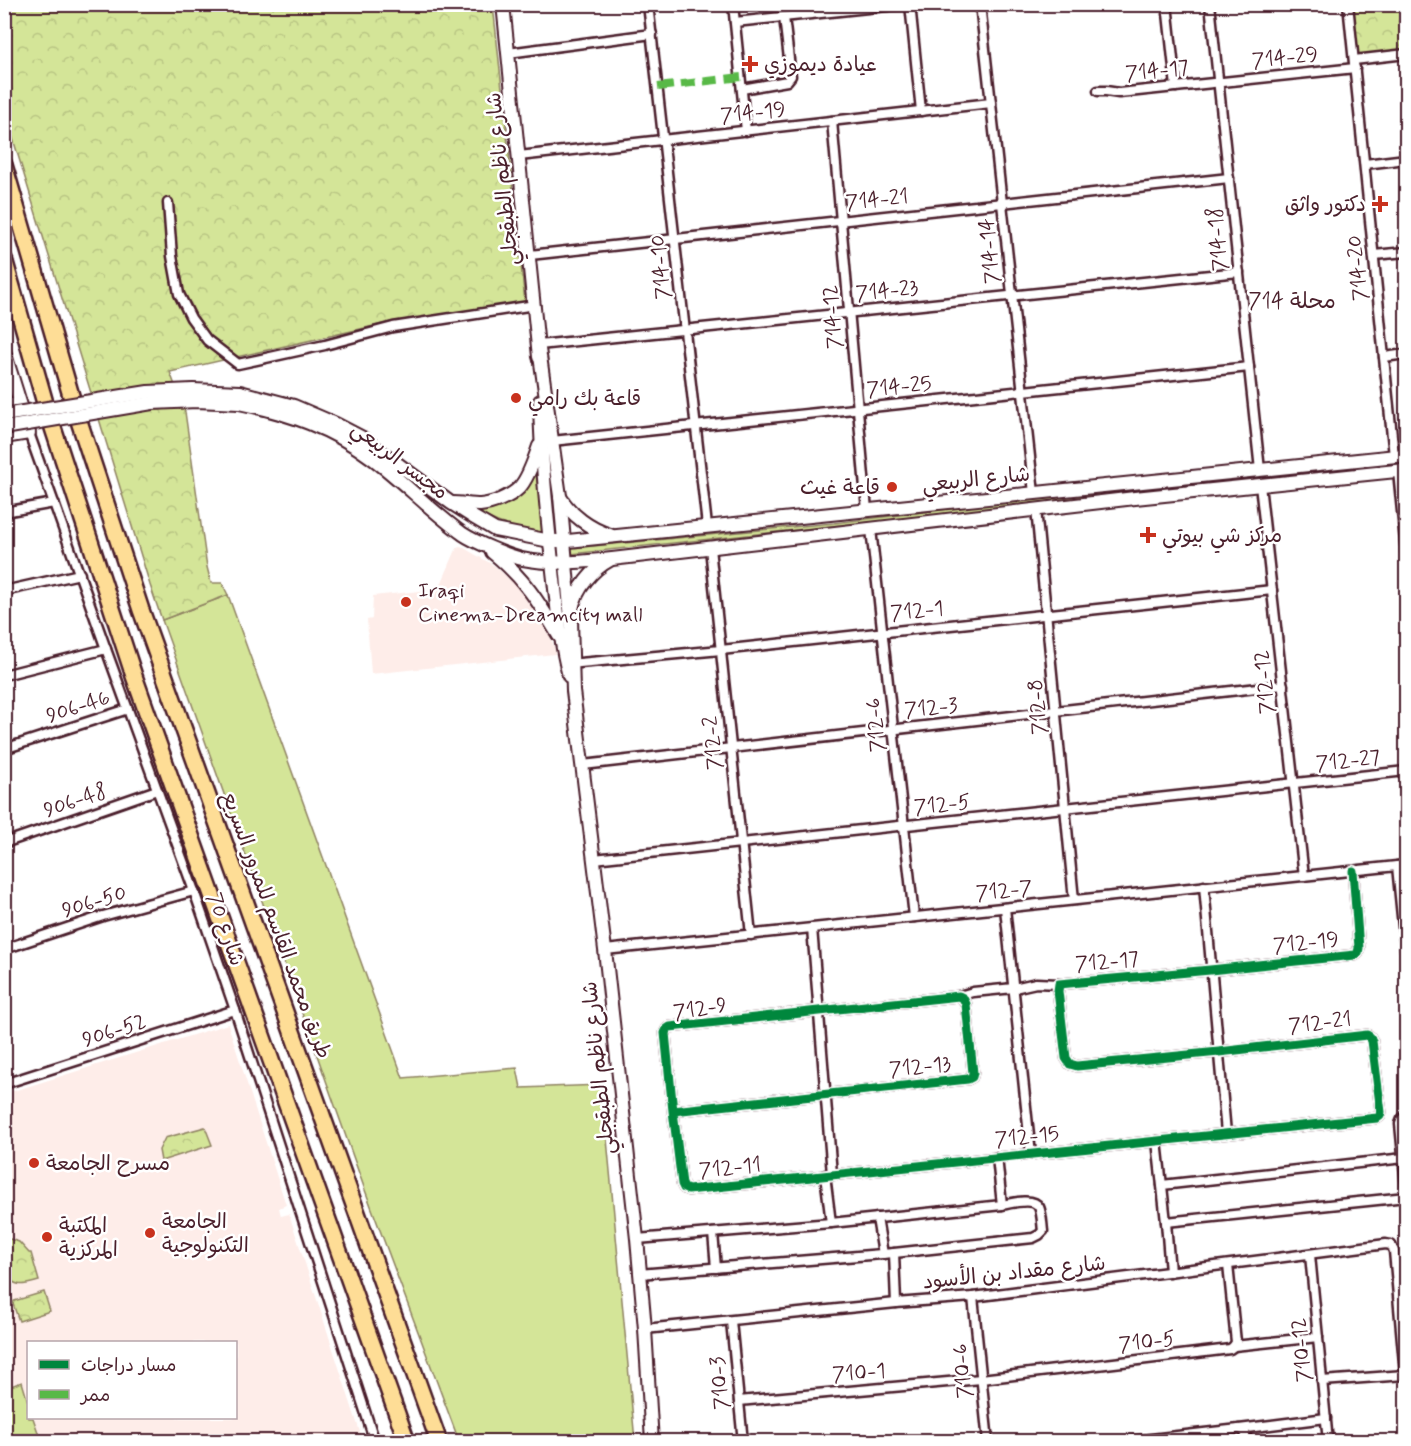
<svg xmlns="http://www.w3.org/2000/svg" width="1411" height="1446" font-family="Mynerve,'Playpen Sans Arabic',sans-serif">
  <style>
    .built { fill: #feede9; fill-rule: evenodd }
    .grass { fill: #d4e598; stroke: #8f8262; stroke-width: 1.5 }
    .park { fill: url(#park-crowns); stroke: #8f8262; stroke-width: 1.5 }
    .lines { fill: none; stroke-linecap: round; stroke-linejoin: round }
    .street-casing { stroke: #4a1f2b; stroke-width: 13 }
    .secondary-casing { stroke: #4a1f2b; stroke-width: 16 }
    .highway-casing { stroke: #4a1f2b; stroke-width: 20 }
    .street { stroke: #fff; stroke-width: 8 }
    .secondary { stroke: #fff; stroke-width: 12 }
    .highway { stroke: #fedd96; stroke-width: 15 }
    .secondary-bridge-casing { stroke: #4a1f2b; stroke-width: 16; stroke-linecap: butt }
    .secondary-bridge { stroke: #fff; stroke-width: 12 }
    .quiet { stroke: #58b947; stroke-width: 8; stroke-dasharray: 15 8; stroke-linecap: butt }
    .cycleway-casing { stroke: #fff; stroke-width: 13 }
    .cycleway { stroke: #00873e; stroke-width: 9 }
    .poi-dot { fill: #c8321e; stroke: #fff; stroke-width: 2 }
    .labels { text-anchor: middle; stroke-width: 5; stroke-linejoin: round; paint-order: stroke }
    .street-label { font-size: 21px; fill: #4a1f2b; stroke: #fff }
    .poi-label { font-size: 21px; fill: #4a1f2b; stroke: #fff; text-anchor: start }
    .neighbourhood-label { font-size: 22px; fill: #4a1f2b; stroke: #fff }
  </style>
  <defs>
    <pattern id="park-crowns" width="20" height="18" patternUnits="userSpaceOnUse" patternTransform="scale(1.5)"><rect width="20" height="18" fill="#d4e598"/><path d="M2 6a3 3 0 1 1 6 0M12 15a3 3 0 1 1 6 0" fill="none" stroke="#b8c483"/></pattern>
  </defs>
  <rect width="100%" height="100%" fill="#fff"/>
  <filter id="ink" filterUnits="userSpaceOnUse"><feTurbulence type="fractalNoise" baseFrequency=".0167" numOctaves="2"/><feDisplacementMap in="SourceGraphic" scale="12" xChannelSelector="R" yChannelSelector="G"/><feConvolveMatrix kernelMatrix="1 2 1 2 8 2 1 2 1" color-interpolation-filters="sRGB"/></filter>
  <g filter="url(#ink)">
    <g class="built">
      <path d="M 460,547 L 464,548 L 495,566 L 519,588 L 550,636 L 555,649 L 555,654 L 371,674 L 367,620 L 372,619 L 373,596 L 439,589 L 455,552 L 457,548 Z"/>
      <path d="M 228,1024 L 286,1205 L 279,1208 L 281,1216 L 289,1214 L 363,1441 L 5,1441 L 4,1094 ZM 28,1342 L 236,1342 L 236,1418 L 28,1418 Z"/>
    </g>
    <g class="grass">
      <path d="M 1406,458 L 1406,465 L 1141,492 L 1142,490 L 1186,483 Z"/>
      <path d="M 536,473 L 544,534 C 520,531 498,524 477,512 C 507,508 521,499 536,473 Z"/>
      <path d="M 1121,488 L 1123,492 L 1122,495 L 571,554 L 571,549 L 572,548 L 834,523 Z"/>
      <path d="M 228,595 L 403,1078 L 517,1068 L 521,1088 L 602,1085 L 635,1441 L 459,1441 L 365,1190 L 162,620 Z"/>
      <path d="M 22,1382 L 28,1402 L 28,1418 L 33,1418 L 41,1441 L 5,1441 L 5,1388 Z"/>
    </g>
    <g class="park">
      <path d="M 4,5 L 493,5 L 525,302 L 396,321 L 170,372 L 185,412 L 207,567 L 211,583 L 222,583 L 228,595 L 162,620 L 150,585 L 6,116 L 4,107 Z"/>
      <path d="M 1352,5 L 1406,5 L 1406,49 L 1363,55 L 1357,53 Z"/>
      <path d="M 205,1127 L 212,1145 L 161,1161 L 159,1150 L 165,1138 Z"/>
      <path d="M 10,1239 L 19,1242 L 29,1253 L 31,1253 L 39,1281 C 23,1285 16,1289 4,1273 L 5,1242 Z"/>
      <path d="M 44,1292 L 50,1311 L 19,1321 L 13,1304 L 14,1301 Z"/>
    </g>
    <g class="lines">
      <defs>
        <g id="street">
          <path d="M 648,4 L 707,526"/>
          <path d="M 733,4 L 746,131"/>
          <path d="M 910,4 L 921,111"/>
          <path d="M 980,4 L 1034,493"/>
          <path d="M 1167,4 L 1176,87"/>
          <path d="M 1210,4 L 1260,470"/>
          <path d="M 1348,4 L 1394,456"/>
          <path d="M 735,22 L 906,4"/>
          <path d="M 508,53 L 652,34"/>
          <path d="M 1354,60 L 1406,54"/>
          <path d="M 742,89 L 787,81 L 791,76 L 784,17"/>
          <path d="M 1098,91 L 1106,91 L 1119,93 L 1355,68"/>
          <path d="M 832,121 L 867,510"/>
          <path d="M 519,156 L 991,103"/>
          <path d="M 1365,164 L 1406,159"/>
          <path d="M 168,203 L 172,256 L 179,294 L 191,318 L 207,340 L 238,364 L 325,345 L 393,327 L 535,305"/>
          <path d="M 530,255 L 1229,178"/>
          <path d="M 1374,255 L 1406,252"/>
          <path d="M 539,345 L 1239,272"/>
          <path d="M 1384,357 L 1406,354"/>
          <path d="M 29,433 L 106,649 L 194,891 L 235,1010 L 375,1442"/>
          <path d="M 552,441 L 1249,367"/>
          <path d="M 1398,471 L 1406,552"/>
          <path d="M 1260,485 L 1304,876"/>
          <path d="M 1036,509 L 1074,900"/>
          <path d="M 4,512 L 54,503"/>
          <path d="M 871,529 L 914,917"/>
          <path d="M 710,548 L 751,935"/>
          <path d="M 4,591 L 80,574"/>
          <path d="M 569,664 L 721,650 L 1272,590"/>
          <path d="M 4,675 L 106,649"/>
          <path d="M 4,749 L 128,709"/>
          <path d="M 583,765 L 1283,685"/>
          <path d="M 4,843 L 157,790"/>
          <path d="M 594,859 L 1406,771"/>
          <path d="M 1397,866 L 1406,957"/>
          <path d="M 1204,886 L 1226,1133"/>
          <path d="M 1005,908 L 1031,1154"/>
          <path d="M 812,928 L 832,1174"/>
          <path d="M 4,949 L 103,916 L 194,891"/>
          <path d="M 605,950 L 1406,865"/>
          <path d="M 959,996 L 973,992 L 1014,988 L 1036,983 L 1059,984"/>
          <path d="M 4,1084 L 235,1010"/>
          <path d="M 673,1111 L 665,1033 L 667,1029 L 670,1027 L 959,996 L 963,998 L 966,1004 L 973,1073 L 972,1077 L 968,1079 L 673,1111 L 682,1184 L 684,1188 L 688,1190 L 1377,1118 L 1380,1116 L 1381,1112 L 1372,1041 L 1370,1037 L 1367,1035 L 1219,1052 L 1077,1066 L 1070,1064 L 1066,1058 L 1058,991 L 1059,984 L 1210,970 L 1355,955 L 1358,953 L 1359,948 L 1353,871"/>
          <path d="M 1406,1115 L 1402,1119 L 1400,1124 L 1406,1186"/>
          <path d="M 1157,1141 L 1166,1222 L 1170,1272"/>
          <path d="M 825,1175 L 831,1223"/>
          <path d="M 1162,1185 L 1404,1158"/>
          <path d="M 877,1218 L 883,1254"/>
          <path d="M 1166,1222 L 1406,1197"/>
          <path d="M 713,1233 L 716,1268"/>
          <path d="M 637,1239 L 831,1223 L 1002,1205 L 997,1157"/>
          <path d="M 894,1253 L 896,1303"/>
          <path d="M 1310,1255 L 1328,1442"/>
          <path d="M 639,1274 L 894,1253 L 1033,1238 L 1039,1235 L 1043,1231 C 1042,1224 1042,1213 1039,1207 C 1034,1197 1011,1203 1002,1205"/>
          <path d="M 973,1297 L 988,1442"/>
          <path d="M 731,1321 L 743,1442"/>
          <path d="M 645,1329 L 896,1303 L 973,1297 L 1386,1244 L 1391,1245 L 1394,1251 L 1405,1375 L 1322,1381"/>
          <path d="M 1234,1346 L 1318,1337"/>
          <path d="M 739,1401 L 981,1379 L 1230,1349 L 1234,1346 L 1236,1342 L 1228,1265"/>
          <path d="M 1239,1429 L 1326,1418"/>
          <path d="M 1124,1442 L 1239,1429 L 1245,1431 L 1247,1442"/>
        </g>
        <g id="secondary">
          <path d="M 503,4 L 539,357"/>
          <path d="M 539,349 L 560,496 L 571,619 L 573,691 L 605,950 L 637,1239 L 645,1329 L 652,1442"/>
          <path d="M 4,351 L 22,409"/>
          <path d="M 240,392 L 294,406 L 336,424 L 361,437 L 451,503 L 473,517 L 495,530 L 550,541 L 568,541 L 1406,455"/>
          <path d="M 540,401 C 541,458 547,515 553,571 C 557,606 560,642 569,676"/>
          <path d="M 239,403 C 288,413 332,428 372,458 C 404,482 431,511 463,534 C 475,542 508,556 522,559 C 552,565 582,562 612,559 L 1135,498 L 1406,470"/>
          <path d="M 4,406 L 20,404"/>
          <path d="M 4,437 L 29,433 L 27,427"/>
          <path d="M 560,497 C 571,515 590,529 610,535"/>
          <path d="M 452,503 C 461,503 471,505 480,505 C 492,504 510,497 519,488 C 528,479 535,458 539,446"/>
          <path d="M 492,552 C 524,578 538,601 559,636"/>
          <path d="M 572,609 C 576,589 593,569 610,560"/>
        </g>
        <g id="highway">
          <path d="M 4,165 L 72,399"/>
          <path d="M 4,259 L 45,403"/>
          <path d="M 79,421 L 141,610 L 439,1442"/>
          <path d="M 52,425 L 134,676 L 407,1442"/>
        </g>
      </defs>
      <use href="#street" class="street-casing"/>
      <use href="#secondary" class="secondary-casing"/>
      <use href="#highway" class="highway-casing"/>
      <use href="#street" class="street"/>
      <use href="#secondary" class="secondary"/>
      <use href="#highway" class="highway"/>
      <defs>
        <g id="secondary-bridge">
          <path d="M 4,415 L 148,392 L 193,390 L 240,392"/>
          <path d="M 4,428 L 152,403 L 197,401 L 239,403"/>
        </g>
      </defs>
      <use href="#secondary-bridge" class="secondary-bridge-casing"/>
      <use href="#secondary-bridge" class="secondary-bridge"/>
      <path class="quiet" d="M 658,87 L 741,77"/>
      <defs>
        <path id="cycleway" d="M 673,1111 L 665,1033 L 667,1029 L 670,1027 L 959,996 L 963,998 L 966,1004 L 973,1073 L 972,1077 L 968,1079 L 673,1111 L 682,1184 L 684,1188 L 688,1190 L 1377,1118 L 1380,1116 L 1381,1112 L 1372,1041 L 1370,1037 L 1367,1035 L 1219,1052 L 1077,1066 L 1070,1064 L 1066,1058 L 1058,991 L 1059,984 L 1210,970 L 1355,955 L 1358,953 L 1359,948 L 1353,871"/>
      </defs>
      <use href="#cycleway" class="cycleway-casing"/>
      <use href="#cycleway" class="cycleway"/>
    </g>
  </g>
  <g class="poi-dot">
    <path d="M747 55h6v6h6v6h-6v6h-6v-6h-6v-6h6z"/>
    <path d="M1377 195h6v6h6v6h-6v6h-6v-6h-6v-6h6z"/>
    <circle cx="516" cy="398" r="6"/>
    <circle cx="892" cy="487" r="6"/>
    <path d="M1145 526h6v6h6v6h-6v6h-6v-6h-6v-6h6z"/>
    <circle cx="406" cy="602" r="6"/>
    <circle cx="34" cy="1163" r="6"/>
    <circle cx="150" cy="1233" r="6"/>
    <circle cx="47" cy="1237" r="6"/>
  </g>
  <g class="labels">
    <g class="street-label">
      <text transform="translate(1285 57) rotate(-6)" y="7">714-29</text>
      <text transform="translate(1157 70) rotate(-6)" y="7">714-17</text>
      <text transform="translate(753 112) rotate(-6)" y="7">714-19</text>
      <text transform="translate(502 179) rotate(-96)" y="7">شارع ناظم الطبقجلي</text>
      <text transform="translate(877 199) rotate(-6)" y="7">714-21</text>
      <text transform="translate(1217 239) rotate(-96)" y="7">714-18</text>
      <text transform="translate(989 251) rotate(-96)" y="7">714-14</text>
      <text transform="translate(660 267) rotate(-96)" y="7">714-10</text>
      <text transform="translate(1357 268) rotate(-96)" y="7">714-20</text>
      <text transform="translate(887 290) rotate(-6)" y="7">714-23</text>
      <text transform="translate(832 317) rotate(-95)" y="7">714-12</text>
      <text transform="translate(899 386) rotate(-6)" y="7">714-25</text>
      <text transform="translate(400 460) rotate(37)" y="7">مجسر الربيعي</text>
      <text transform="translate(976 479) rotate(-6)" y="7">شارع الربيعي</text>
      <text transform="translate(917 610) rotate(-6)" y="7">712-1</text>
      <text transform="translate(1264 682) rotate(-96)" y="7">712-12</text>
      <text transform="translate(78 706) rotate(-18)" y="7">906-46</text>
      <text transform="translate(931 707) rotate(-6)" y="7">712-3</text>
      <text transform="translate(1037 707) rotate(-95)" y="7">712-8</text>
      <text transform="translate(875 725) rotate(-96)" y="7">712-6</text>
      <text transform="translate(712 743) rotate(-96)" y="7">712-2</text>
      <text transform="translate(1348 760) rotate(-6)" y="7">712-27</text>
      <text transform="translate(75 800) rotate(-19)" y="7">906-48</text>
      <text transform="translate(942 804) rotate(-6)" y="7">712-5</text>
      <text transform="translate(1004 890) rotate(-6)" y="7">712-7</text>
      <text transform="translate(94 901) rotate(-17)" y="7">906-50</text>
      <text transform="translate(277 925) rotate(70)" y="7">طريق محمد القاسم للمرور السريع</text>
      <text transform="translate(226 929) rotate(71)" y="7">شارع 70</text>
      <text transform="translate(1306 942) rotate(-6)" y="7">712-19</text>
      <text transform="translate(1107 961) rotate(-5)" y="7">712-17</text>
      <text transform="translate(700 1008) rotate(-9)" y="7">712-9</text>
      <text transform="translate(1320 1022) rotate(-7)" y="7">712-21</text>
      <text transform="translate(114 1030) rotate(-18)" y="7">906-52</text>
      <text transform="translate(920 1066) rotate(-6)" y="7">712-13</text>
      <text transform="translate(598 1068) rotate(-96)" y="7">شارع ناظم الطبقجلي</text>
      <text transform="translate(1027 1136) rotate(-6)" y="7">712-15</text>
      <text transform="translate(730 1167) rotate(-6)" y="7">712-11</text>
      <text transform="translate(1014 1272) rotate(-6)" y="7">شارع مقداد بن الأسود</text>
      <text transform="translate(1147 1341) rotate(-7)" y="7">710-5</text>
      <text transform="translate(1301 1350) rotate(-96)" y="7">710-12</text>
      <text transform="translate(962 1371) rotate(-96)" y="7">710-6</text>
      <text transform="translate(859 1372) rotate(-5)" y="7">710-1</text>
      <text transform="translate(719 1383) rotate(-96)" y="7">710-3</text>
    </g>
    <g class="poi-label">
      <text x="764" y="71">عيادة ديموزي</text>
      <text x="1366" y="211" text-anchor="end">دكتور واثق</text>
      <text x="528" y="405">قاعة بك رامي</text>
      <text x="880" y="494" text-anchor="end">قاعة غيث</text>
      <text x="1162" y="542">مركز شي بيوتي</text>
      <text x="418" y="597">Iraqi<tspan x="418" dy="24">Cinema-Dreamcity mall</tspan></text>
      <text x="46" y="1170">مسرح الجامعة</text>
      <text x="162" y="1228">الجامعة<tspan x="162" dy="24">التكنولوجية</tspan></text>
      <text x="59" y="1232">المكتبة<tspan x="59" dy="24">المركزية</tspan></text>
    </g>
    <g class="neighbourhood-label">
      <text x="1292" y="308">محلة 714</text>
    </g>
  </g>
  <rect width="1411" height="1446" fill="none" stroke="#fff" stroke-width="24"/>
  <rect x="12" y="12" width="1387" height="1422" fill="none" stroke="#4a1f2b" stroke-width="2" filter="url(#ink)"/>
  <rect x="27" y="1341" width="210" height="78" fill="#ffffff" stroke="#b7a5aa" stroke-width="1.5"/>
  <rect x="39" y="1360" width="30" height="9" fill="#00873e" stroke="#b7a5aa" stroke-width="1.5"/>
  <text x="81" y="1371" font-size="18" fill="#4a1f2b">مسار دراجات</text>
  <rect x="39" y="1390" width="30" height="9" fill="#58b947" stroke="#b7a5aa" stroke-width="1.5"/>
  <text x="81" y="1401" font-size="18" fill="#4a1f2b">ممر</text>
</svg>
